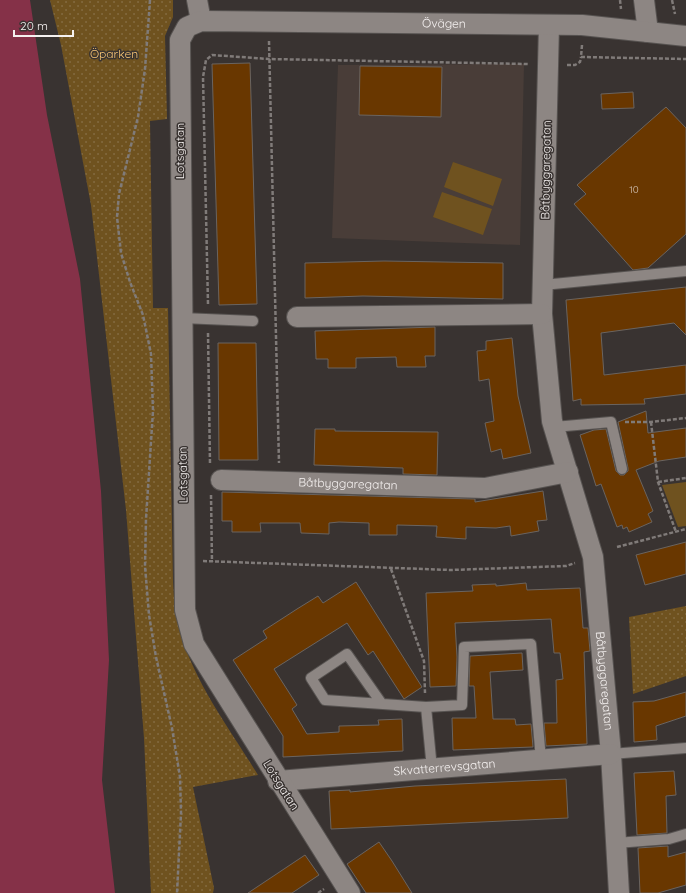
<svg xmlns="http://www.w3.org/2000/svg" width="686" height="893" font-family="Quicksand,sans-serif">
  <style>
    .built { fill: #493d38 }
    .green { fill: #6f521f }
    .park { fill: url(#park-dots) }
    .water { fill: #853148 }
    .building { fill: #693700; stroke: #6a6460 }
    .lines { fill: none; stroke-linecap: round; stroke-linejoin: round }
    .lane-casing { stroke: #575351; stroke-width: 12 }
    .street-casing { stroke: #575351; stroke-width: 22 }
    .path { stroke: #807b79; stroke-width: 2.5; stroke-dasharray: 4 2; stroke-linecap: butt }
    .lane { stroke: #8d8683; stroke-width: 10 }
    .street { stroke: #8d8683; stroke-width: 20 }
    .labels { text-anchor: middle; stroke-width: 3; stroke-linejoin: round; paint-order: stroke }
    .number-label { font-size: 10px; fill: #d2c2b4 }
    .street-label { font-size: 12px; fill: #f5f1f0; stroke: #393331 }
    .park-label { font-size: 12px; fill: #fcc875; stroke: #393331 }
  </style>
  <defs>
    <pattern id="park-dots" width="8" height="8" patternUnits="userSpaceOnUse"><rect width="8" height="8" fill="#6f521f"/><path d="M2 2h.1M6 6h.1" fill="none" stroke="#846b40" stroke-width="1.8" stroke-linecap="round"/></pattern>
  </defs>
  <rect width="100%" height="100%" fill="#393331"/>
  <path class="built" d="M 524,64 L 520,245 L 332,238 L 338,65 Z"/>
  <g class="green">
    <path d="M 453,162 L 502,179 L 493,206 L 444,187 Z"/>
    <path d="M 442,192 L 492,209 L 483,235 L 433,217 Z"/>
    <path d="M 686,482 L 686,526 L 678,527 L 662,485 Z"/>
  </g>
  <g class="park">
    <path d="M 50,0 L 173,0 L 173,17 L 165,36 L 167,119 L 150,121 L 153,308 L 168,308 L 173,582 C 174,594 174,607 177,619 C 189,676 228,726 258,775 L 193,787 L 214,888 L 213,893 L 151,893 L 144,738 L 126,510 L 91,205 L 61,45 Z"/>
    <path d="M 686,606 L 686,676 L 633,694 L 629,617 Z"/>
  </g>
  <path class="water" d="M 0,0 L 30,0 L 47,115 L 80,279 L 101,491 L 109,660 L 102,780 L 115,893 L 0,893 Z"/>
  <g class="building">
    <path d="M 250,63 L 257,304 L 219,305 L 212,64 Z"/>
    <path d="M 360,66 L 442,67 L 441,117 L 359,115 Z"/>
    <path d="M 633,92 L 634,108 L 602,109 L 601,94 Z"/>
    <path d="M 666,107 L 686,128 L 686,234 L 648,268 L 633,270 L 574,204 L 586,194 L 577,185 Z"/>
    <path d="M 384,261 L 503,263 L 503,299 L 363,296 L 305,298 L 305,263 Z"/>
    <path d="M 686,287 L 686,335 L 674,323 L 601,333 L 604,375 L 686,365 L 686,394 L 644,399 L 645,404 L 581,405 L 581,399 L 573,401 L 566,300 Z"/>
    <path d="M 435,327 L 435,356 L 425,356 L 426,367 L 397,367 L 396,357 L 356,358 L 356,368 L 328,368 L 328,359 L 316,359 L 315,331 Z"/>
    <path d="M 512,338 L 518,396 L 531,453 L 503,459 L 501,449 L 491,452 L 485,423 L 494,421 L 489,379 L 479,381 L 477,351 L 486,350 L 486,341 Z"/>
    <path d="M 218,343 L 256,343 L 258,460 L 219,460 Z"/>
    <path d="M 646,411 L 648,433 L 686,428 L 686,457 L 659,461 L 636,470 L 653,511 L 648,514 L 652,522 L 629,532 L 627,527 L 623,529 L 622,525 L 617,527 L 601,484 L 596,486 L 580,435 L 594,430 L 606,429 L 616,471 L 620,475 L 624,475 L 628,471 L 628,468 L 618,422 Z"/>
    <path d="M 315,429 L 335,429 L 335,431 L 438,432 L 437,475 L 403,474 L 403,468 L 314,465 Z"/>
    <path d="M 543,491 L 547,520 L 537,521 L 539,531 L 511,536 L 510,526 L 496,528 L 466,527 L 466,539 L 436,537 L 437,526 L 397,525 L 397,535 L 369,535 L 369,523 L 339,522 L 329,523 L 329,534 L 301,533 L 300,523 L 260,523 L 261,532 L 232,532 L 232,521 L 222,521 L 222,492 L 475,499 L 475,502 Z"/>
    <path d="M 686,542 L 686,574 L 645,585 L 636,555 Z"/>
    <path d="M 356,582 L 422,687 L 404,699 L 373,651 L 368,655 L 347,623 L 274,669 L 297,705 L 292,709 L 307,734 L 339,732 L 339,726 L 379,725 L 378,720 L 402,719 L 403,751 L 283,757 L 283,736 L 233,660 L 267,638 L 263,631 L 297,609 L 318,596 L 323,603 Z"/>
    <path d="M 526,583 L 527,590 L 580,588 L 583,628 L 588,628 L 590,651 L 584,652 L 587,744 L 546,746 L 544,723 L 557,723 L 556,680 L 563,679 L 560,653 L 554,653 L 551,619 L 455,623 L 457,657 L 456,686 L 430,687 L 426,593 L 473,591 L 472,585 L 496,584 L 496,586 Z"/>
    <path d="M 522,653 L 523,670 L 490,672 L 493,719 L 515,719 L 516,725 L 531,724 L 533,747 L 453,750 L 452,718 L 476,718 L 474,686 L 469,686 L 470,656 Z"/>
    <path d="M 686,692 L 686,716 L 656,726 L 657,740 L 634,742 L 633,702 L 654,701 Z"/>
    <path d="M 674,771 L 676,795 L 666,796 L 667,833 L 637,835 L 634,773 Z"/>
    <path d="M 566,779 L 568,818 L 331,829 L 329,791 L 350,790 L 350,792 L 415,786 Z"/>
    <path d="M 379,842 L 392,861 L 412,893 L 366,893 L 347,864 Z"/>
    <path d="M 668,846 L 668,857 L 686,852 L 686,885 L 658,893 L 640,893 L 638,848 Z"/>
    <path d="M 305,855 L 319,875 L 292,893 L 248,893 Z"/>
  </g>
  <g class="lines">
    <defs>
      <g id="lane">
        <path d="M 543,285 L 686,271"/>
        <path d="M 182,318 L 253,321"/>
        <path d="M 554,427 L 611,422 L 622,469"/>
        <path d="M 382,704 L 347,654 L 311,678 L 325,700 L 426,707 L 432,769"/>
        <path d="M 426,707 L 462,705 L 464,647 L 531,644 L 541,760"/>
        <path d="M 611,754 L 686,748"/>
        <path d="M 616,843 L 669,839 L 686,834"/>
      </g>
      <g id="street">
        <path d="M 197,0 L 201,21"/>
        <path d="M 644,0 L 648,32"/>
        <path id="s1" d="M 549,25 L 542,314 L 552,421 L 593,557 L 611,754 L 619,893"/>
        <path d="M 297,317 L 542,314"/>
        <path id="s2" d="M 221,480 L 485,488 L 568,472"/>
        <path id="s3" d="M 278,781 L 611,754"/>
        <path id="s4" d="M 350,893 L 194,644 L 185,610 L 180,40 L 187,27 L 201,21 L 582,25 L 686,36"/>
      </g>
    </defs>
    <use href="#lane" class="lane-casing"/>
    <use href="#street" class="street-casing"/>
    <g class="path">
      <path d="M 150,0 L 145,69 L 138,117 L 119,194 L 117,217 L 121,253 L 130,282 L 143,315 L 151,354 L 153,411 L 146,519 L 145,566 L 149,615 L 156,657 L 172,728 L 180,777 L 181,813 L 177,893"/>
      <path d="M 620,0 L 621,9"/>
      <path d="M 672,0 L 675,14"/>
      <path d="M 269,41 L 279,463"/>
      <path d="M 582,45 L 581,57 L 686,59"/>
      <path d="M 567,65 L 575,65 L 580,62 L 581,57"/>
      <path d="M 208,304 L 203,77 L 206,60 L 212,55 L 269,59 L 528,64"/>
      <path d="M 208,333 L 210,464"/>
      <path d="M 625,422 L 651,422 L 686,418"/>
      <path d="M 651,422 L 658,482 L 676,532"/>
      <path d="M 658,482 L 686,478"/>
      <path d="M 211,495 L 212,562"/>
      <path d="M 617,547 L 686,529"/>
      <path d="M 203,561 L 451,570 L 566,566 L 575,563"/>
      <path d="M 391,569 L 424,661 L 425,693"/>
      <path d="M 318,893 L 324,889"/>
    </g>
    <use href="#lane" class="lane"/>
    <use href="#street" class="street"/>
  </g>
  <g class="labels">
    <g class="number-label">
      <text x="634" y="193">10</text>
    </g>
    <g class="street-label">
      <text dy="4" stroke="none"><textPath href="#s4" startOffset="1172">Övägen</textPath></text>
      <text transform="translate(180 151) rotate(-90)" y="4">Lotsgatan</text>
      <text transform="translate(546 170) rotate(-89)" y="4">Båtbyggaregatan</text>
      <text transform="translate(183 475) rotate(-91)" y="4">Lotsgatan</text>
      <text dy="4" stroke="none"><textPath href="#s2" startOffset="127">Båtbyggaregatan</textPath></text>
      <text dy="4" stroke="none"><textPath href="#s1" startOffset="663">Båtbyggaregatan</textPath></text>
      <text dy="4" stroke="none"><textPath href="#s3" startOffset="167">Skvatterrevsgatan</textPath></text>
      <text transform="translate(281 785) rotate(58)" y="4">Lotsgatan</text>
    </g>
    <g class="park-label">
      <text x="114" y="58">Öparken</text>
    </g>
  </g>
  <path d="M14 30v6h59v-6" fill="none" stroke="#f5f1f0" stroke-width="2"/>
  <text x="20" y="30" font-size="12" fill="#f5f1f0" stroke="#393331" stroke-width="3" paint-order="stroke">20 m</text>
</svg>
